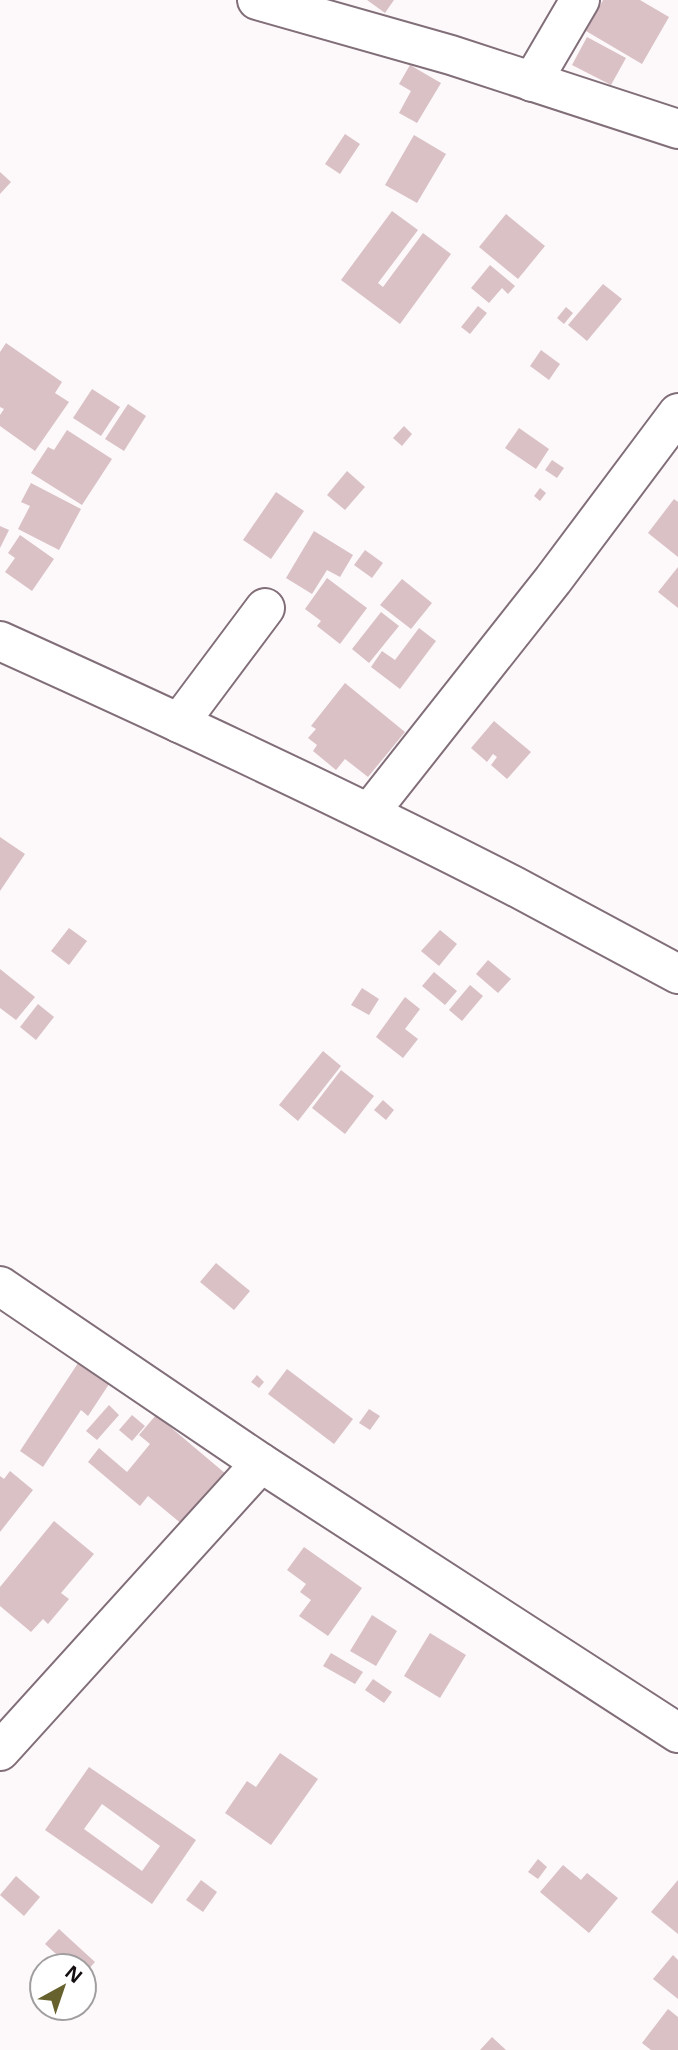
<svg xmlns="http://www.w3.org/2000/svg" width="678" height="2050" font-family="'Noto Sans',sans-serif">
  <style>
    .building { fill: #dac1c5; fill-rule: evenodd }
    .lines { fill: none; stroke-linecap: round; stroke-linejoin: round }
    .minor-casing { stroke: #816e78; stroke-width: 42 }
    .minor { stroke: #fff; stroke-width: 38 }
  </style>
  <rect width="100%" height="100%" fill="#fdf9fb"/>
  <g class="building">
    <path d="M 367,0 L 394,0 L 385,13 Z"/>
    <path d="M 603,0 L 640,0 L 669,17 L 642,64 L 586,31 Z"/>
    <path d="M 587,37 L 626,58 L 611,85 L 572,65 Z"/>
    <path d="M 410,65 L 441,83 L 417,123 L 399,113 L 411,91 L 399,84 Z"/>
    <path d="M 345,134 L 360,144 L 340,174 L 325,164 Z"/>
    <path d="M 414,135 L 446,154 L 417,203 L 385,185 Z"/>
    <path d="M 0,172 L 11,182 L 0,194 Z"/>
    <path d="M 392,211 L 418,230 L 378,283 L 383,287 L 423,233 L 451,254 L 400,324 L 341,280 Z"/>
    <path d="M 506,214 L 545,246 L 518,279 L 479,247 Z"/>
    <path d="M 490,265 L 515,286 L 508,294 L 502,288 L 489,303 L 471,288 Z"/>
    <path d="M 603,284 L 622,299 L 587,341 L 568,325 Z"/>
    <path d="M 478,306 L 487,313 L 470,334 L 461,327 Z"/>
    <path d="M 566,307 L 573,313 L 564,324 L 557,318 Z"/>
    <path d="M 6,343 L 62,382 L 55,393 L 69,402 L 35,451 L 0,426 L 0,415 L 4,409 L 0,407 L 0,352 Z"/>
    <path d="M 541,350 L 560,364 L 549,380 L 530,366 Z"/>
    <path d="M 92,389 L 120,407 L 101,436 L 73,418 Z"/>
    <path d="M 128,404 L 146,416 L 124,451 L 105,439 Z"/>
    <path d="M 404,426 L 412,434 L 402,446 L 393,438 Z"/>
    <path d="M 519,428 L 549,449 L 536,469 L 505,448 Z"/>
    <path d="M 67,430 L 112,459 L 82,505 L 31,473 L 48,447 L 54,450 Z"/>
    <path d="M 552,460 L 564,468 L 557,478 L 545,470 Z"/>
    <path d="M 347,471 L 365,487 L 345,510 L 327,495 Z"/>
    <path d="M 31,483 L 81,509 L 59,550 L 18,529 L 30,506 L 21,502 Z"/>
    <path d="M 540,488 L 546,493 L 540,501 L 534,496 Z"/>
    <path d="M 276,492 L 304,511 L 271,559 L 243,540 Z"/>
    <path d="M 674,499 L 678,502 L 678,557 L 648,533 Z"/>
    <path d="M 0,526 L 9,530 L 0,548 Z"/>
    <path d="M 314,531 L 353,555 L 340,577 L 327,570 L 312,594 L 286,578 Z"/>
    <path d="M 20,535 L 54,559 L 32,591 L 5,572 L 15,558 L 8,553 Z"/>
    <path d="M 365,550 L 383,563 L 372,578 L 354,565 Z"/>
    <path d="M 678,567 L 678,608 L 658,592 Z"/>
    <path d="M 327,578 L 367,608 L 340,644 L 317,626 L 321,621 L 305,609 Z"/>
    <path d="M 402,579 L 432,603 L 411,629 L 380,605 Z"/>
    <path d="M 381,612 L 399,626 L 369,663 L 352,649 Z"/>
    <path d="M 419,628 L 436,641 L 400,689 L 371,667 L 382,651 L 395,660 Z"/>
    <path d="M 345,683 L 405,732 L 368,777 L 345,759 L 336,770 L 313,751 L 317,745 L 308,738 L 316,729 L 311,726 Z"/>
    <path d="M 494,721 L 531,752 L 507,779 L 491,765 L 497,757 L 493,754 L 487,762 L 471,748 Z"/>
    <path d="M 0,837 L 25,854 L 0,891 Z"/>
    <path d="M 69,928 L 87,941 L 69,965 L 51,951 Z"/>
    <path d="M 440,930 L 457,944 L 439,966 L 421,951 Z"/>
    <path d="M 488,960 L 511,979 L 498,993 L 476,974 Z"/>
    <path d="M 0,969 L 35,997 L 16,1020 L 0,1008 Z"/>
    <path d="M 434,972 L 457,991 L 445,1005 L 422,986 Z"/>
    <path d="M 470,985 L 483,996 L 462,1021 L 449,1010 Z"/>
    <path d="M 362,988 L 379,999 L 369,1015 L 351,1005 Z"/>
    <path d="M 405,997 L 420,1009 L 405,1029 L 418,1039 L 403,1058 L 376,1037 Z"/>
    <path d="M 38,1004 L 54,1017 L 36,1040 L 20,1027 Z"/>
    <path d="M 323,1051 L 341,1066 L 298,1121 L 279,1105 Z"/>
    <path d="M 341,1070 L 374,1096 L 345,1134 L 312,1108 Z"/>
    <path d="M 383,1100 L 394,1110 L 386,1120 L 374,1110 Z"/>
    <path d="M 216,1263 L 250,1291 L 234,1310 L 200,1282 Z"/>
    <path d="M 86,1351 L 117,1372 L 88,1416 L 81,1410 L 43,1467 L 20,1451 Z"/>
    <path d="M 287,1369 L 353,1419 L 334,1444 L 268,1394 Z"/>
    <path d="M 257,1375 L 264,1382 L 259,1388 L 251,1382 Z"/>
    <path d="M 109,1405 L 119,1415 L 97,1440 L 86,1431 Z"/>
    <path d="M 369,1409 L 380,1416 L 370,1430 L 359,1423 Z"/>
    <path d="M 132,1415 L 145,1426 L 132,1441 L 119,1430 Z"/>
    <path d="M 156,1415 L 226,1474 L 183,1525 L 148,1496 L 140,1506 L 88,1462 L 99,1448 L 127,1472 L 150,1444 L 139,1435 Z"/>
    <path d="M 10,1471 L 33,1490 L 0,1532 L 0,1476 L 4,1479 Z"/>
    <path d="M 54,1521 L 94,1554 L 61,1593 L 69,1599 L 48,1624 L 43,1619 L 31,1632 L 0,1606 L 0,1587 Z"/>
    <path d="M 304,1547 L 362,1588 L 328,1636 L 299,1616 L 311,1600 L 300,1592 L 306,1584 L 287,1570 Z"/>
    <path d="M 372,1615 L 397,1631 L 376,1666 L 350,1651 Z"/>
    <path d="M 430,1633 L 466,1655 L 440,1698 L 404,1676 Z"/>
    <path d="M 331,1653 L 363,1672 L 355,1684 L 323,1666 Z"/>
    <path d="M 373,1679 L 392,1692 L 384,1703 L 365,1690 Z"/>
    <path d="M 280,1753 L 318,1779 L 271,1845 L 225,1813 L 247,1781 L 256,1787 Z"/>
    <path d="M 89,1767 L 196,1840 L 152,1904 L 45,1830 ZM 102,1804 L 160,1846 L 142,1871 L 84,1829 Z"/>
    <path d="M 538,1859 L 547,1867 L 538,1879 L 528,1872 Z"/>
    <path d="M 563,1865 L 581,1880 L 587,1873 L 618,1898 L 589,1933 L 540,1892 Z"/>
    <path d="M 16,1876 L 40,1897 L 24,1916 L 0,1895 Z"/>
    <path d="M 201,1880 L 217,1892 L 203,1912 L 186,1900 Z"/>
    <path d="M 678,1880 L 678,1934 L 651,1912 Z"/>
    <path d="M 59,1929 L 95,1962 L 84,1974 L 84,1966 L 61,1966 L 65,1962 L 45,1944 Z"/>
    <path d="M 673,1955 L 678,1960 L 678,1999 L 653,1979 Z"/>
    <path d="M 668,2009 L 678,2017 L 678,2050 L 651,2050 L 642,2043 Z"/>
    <path d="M 492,2037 L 506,2050 L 480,2050 Z"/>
  </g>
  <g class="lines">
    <defs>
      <g id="minor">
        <path d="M 257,0 L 451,55 L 678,129"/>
        <path d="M 532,82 L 580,0"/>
        <path d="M 0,641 C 173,719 345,799 514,886 C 569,915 623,945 678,974"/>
        <path d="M 179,723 L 265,608"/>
        <path d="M 369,813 L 553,580 L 678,413"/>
        <path d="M 0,1286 L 261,1463 L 678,1733"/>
        <path d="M 0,1751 L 261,1463"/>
      </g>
    </defs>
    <use href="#minor" class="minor-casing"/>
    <use href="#minor" class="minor"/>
  </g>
  <g transform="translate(63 1987) rotate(40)"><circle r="33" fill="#ffffff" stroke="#a19ea0" stroke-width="2"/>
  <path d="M0-5L12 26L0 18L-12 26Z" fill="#67612e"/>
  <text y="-10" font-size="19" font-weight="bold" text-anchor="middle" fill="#140d11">N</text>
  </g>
</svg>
